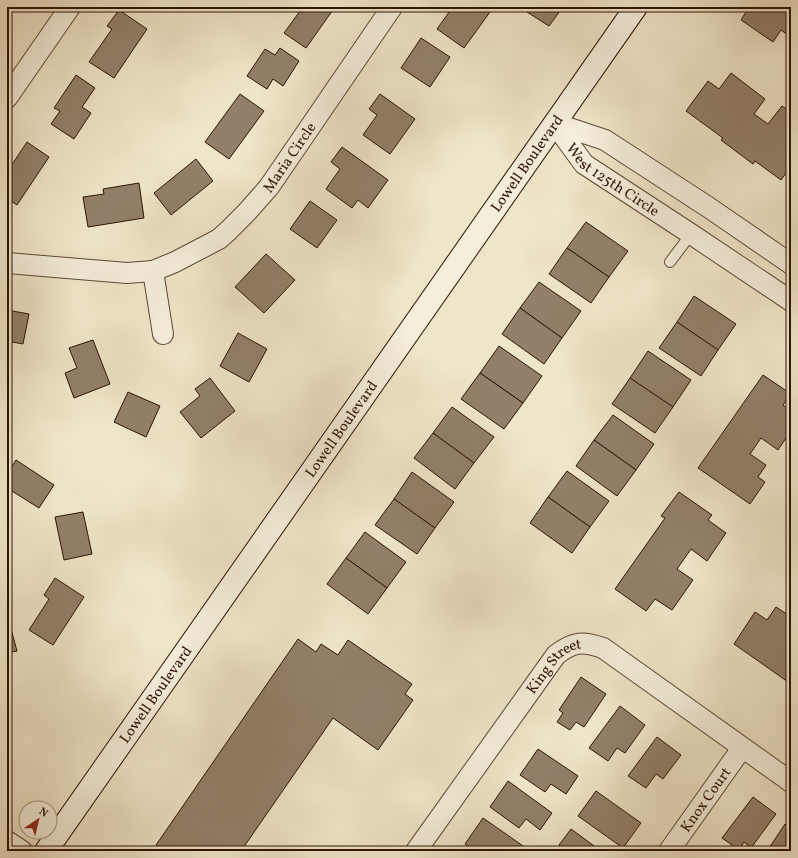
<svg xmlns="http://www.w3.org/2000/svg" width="798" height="858" font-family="Vollkorn,serif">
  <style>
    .building { fill: #92806a; stroke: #2d1304 }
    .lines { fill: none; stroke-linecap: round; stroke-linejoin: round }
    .lane-casing { stroke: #5e4835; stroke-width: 12 }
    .street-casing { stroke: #5e4835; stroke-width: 22 }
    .secondary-casing { stroke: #2d1304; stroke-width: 24 }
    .lane { stroke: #f5eedb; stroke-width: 10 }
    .street { stroke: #f5eedb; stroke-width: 20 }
    .secondary { stroke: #f5eedb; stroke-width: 22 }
    .labels { text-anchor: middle; stroke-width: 3.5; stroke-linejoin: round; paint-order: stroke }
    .street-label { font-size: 15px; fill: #2d1304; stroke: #f5eedb }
  </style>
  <rect width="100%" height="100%" fill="#efe5c8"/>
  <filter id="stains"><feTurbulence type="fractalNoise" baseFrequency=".005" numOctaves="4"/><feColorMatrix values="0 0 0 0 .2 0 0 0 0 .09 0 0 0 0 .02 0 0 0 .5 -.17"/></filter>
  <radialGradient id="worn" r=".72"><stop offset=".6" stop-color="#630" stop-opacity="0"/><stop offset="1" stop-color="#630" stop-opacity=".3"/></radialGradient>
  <g class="building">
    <path d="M 143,7 L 154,7 L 150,12 Z"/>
    <path d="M 295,7 L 335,7 L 306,48 L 284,33 L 300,11 Z"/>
    <path d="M 450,7 L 483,7 L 490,12 L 464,48 L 437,29 L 452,8 Z"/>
    <path d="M 530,7 L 563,7 L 549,26 L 527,12 Z"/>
    <path d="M 749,7 L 791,7 L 791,37 L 781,30 L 773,42 L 741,20 Z"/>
    <path d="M 119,10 L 147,29 L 114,78 L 89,62 L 112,29 L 107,26 Z"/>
    <path d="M 421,38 L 450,57 L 430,87 L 401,68 Z"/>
    <path d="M 280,48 L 299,61 L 283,86 L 273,79 L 267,89 L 247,76 L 265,49 L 275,55 Z"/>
    <path d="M 731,73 L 765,99 L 754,114 L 768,124 L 782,106 L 791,112 L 791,166 L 781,180 L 755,161 L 753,164 L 721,140 L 723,138 L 686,111 L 708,81 L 719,89 Z"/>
    <path d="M 76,75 L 95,88 L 82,107 L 91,113 L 74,139 L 51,124 L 60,111 L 54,108 Z"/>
    <path d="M 240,94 L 264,111 L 229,159 L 205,142 Z"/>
    <path d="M 380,94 L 415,119 L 390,154 L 363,135 L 377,115 L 369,109 Z"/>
    <path d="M 27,142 L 49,157 L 17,205 L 7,198 L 7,172 Z"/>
    <path d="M 342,147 L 388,180 L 368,208 L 358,200 L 352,208 L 326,189 L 340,169 L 331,162 Z"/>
    <path d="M 196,159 L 213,181 L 171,215 L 154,193 Z"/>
    <path d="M 139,183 L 144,218 L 88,227 L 83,197 L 104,194 L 103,189 Z"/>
    <path d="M 310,201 L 337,220 L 317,248 L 290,229 Z"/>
    <path d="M 586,222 L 628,251 L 609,277 L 567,248 Z"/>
    <path d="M 567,248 L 609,277 L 591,303 L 549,274 Z"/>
    <path d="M 266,254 L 295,280 L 264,313 L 235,287 Z"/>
    <path d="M 539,282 L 581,311 L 562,338 L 520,308 Z"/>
    <path d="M 694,296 L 736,324 L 718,350 L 677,322 Z"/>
    <path d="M 520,308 L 562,338 L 544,364 L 502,334 Z"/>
    <path d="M 7,310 L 29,314 L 23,344 L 7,341 Z"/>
    <path d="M 677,322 L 718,350 L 701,376 L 659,348 Z"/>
    <path d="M 238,333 L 267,349 L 249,382 L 220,366 Z"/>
    <path d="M 93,340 L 110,384 L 74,398 L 65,373 L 77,368 L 69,348 Z"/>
    <path d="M 499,346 L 542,376 L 523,403 L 480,373 Z"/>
    <path d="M 648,351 L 691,380 L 673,407 L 630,378 Z"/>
    <path d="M 480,373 L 523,403 L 504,429 L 461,399 Z"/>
    <path d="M 763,375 L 791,394 L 783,405 L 791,411 L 791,438 L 790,440 L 786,438 L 778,450 L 761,438 L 750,454 L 766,465 L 758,477 L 765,482 L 750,504 L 698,468 Z"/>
    <path d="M 210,378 L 235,411 L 201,438 L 180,412 L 200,396 L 195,389 Z"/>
    <path d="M 630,378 L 673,407 L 655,433 L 612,404 Z"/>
    <path d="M 128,392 L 160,406 L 146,437 L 114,422 Z"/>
    <path d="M 452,407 L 494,437 L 474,463 L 433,433 Z"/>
    <path d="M 613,415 L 654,444 L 636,470 L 594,440 Z"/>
    <path d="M 433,433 L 474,463 L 455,489 L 414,458 Z"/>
    <path d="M 594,440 L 636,470 L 617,496 L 576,466 Z"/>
    <path d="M 16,460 L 54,485 L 39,508 L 7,488 L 7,474 Z"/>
    <path d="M 567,471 L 609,501 L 590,527 L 548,497 Z"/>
    <path d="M 412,472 L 454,502 L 435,528 L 394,499 Z"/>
    <path d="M 679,492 L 712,515 L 708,520 L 726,533 L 707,561 L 691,549 L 677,569 L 693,580 L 672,610 L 655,599 L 646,611 L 615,589 L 665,518 L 661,516 Z"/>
    <path d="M 548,497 L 590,527 L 572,553 L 530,523 Z"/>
    <path d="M 394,499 L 435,528 L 417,554 L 375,525 Z"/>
    <path d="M 83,512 L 92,554 L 64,560 L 55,517 Z"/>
    <path d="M 365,532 L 406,562 L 387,588 L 346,558 Z"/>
    <path d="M 346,558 L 387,588 L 368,614 L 327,584 Z"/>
    <path d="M 55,578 L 84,597 L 53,645 L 29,630 L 49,599 L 44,595 Z"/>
    <path d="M 776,607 L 791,617 L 791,684 L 734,644 L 755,612 L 767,620 Z"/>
    <path d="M 11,629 L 17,651 L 7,653 L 7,630 Z"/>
    <path d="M 298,639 L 316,652 L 321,644 L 338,655 L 348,640 L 412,684 L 405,694 L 413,700 L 378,750 L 333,718 L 241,851 L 164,851 L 156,845 Z"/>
    <path d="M 581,677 L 606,694 L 584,727 L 576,722 L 570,730 L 557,722 L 563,713 L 559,710 Z"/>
    <path d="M 620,706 L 645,725 L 625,753 L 617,748 L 608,761 L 589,748 Z"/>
    <path d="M 657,737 L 681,755 L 663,779 L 656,774 L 646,788 L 628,776 Z"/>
    <path d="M 538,749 L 578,776 L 566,794 L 551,784 L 545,792 L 520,775 Z"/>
    <path d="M 508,781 L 552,813 L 540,830 L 526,819 L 519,828 L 490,807 Z"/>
    <path d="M 596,791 L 641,823 L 623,848 L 578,816 Z"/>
    <path d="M 753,797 L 776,814 L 751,848 L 744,842 L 739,850 L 722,838 Z"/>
    <path d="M 483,818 L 526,848 L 524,851 L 475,851 L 465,844 Z"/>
    <path d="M 785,824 L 791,828 L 791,851 L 767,851 Z"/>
    <path d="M 571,829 L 601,851 L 567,851 L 559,845 Z"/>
  </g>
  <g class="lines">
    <defs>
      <path id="lane" d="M 670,262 L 691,234"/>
      <g id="street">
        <path d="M 7,98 L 70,7"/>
        <path id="s1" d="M 554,123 L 584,164 L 691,234 L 791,301"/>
        <path d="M 554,123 L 605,140 L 708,207 L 791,264"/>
        <path id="s2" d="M 7,263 L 127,273 L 153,271 L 175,262 L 219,239 L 228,231 L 247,212 L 269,187 L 392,7"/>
        <path d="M 153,271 L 163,334"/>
        <path d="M 7,841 L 22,851"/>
        <path id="s3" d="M 416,851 L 556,655 C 574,641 583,641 603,648 L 791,782"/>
        <path id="s4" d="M 669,851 L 742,748"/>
      </g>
      <g id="secondary">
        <path id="s5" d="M 46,851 L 636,7"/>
      </g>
    </defs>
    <use href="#lane" class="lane-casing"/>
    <use href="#street" class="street-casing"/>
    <use href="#secondary" class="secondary-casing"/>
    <use href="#lane" class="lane"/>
    <use href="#street" class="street"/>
    <use href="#secondary" class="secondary"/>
  </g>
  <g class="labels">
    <g class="street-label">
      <text dy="5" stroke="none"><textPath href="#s2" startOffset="328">Maria Circle</textPath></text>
      <text dy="5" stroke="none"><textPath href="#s5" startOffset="839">Lowell Boulevard</textPath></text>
      <text dy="5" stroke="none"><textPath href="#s1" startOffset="83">West 125th Circle</textPath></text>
      <text dy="5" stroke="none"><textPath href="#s5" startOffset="515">Lowell Boulevard</textPath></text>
      <text dy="5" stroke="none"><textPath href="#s3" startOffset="232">King Street</textPath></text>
      <text dy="5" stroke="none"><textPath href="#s5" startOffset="191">Lowell Boulevard</textPath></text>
      <text dy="5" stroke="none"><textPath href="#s4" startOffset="63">Knox Court</textPath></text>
    </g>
  </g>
  <rect width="798" height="858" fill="none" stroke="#efe5c8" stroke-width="24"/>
  <rect x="8" y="8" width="782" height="842" fill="none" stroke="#2d1304" stroke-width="2"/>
  <rect x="12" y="12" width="774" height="834" fill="none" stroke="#2d1304"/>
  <g transform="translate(38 820) rotate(35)"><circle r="19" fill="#f5eedb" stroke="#a59685"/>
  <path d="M0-3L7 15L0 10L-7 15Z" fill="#8f2418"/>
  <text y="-6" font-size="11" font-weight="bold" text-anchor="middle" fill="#2d1304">N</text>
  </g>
  <rect width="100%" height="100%" filter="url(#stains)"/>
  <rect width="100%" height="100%" fill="url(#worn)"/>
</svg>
